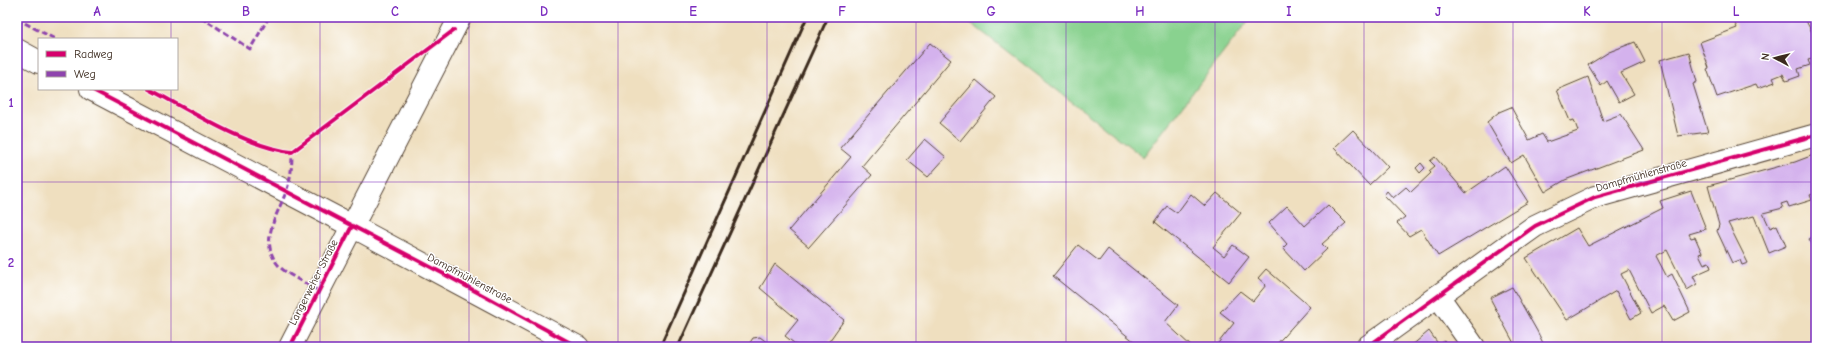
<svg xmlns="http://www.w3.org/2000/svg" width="1833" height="364" font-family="'Comic Neue',sans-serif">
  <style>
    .green { fill: #89d28f; stroke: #627e56 }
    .building { fill: #d4b2ed }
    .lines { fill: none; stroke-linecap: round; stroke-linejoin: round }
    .street-casing { stroke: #564536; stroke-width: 24 }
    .secondary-casing { stroke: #564536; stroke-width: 24 }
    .primary-casing { stroke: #564536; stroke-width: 24 }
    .street { stroke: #fff; stroke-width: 22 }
    .secondary { stroke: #fff; stroke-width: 22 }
    .primary { stroke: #fff; stroke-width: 22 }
    .rail { stroke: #3b2a1e; stroke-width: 3 }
    .quiet { stroke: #8e44ad; stroke-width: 3; stroke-dasharray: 6 3; stroke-linecap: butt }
    .cycleway-casing { stroke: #fff; stroke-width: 6 }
    .cycleway { stroke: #d6006c; stroke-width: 4 }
    .grid { fill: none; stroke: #7b2cbf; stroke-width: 1; stroke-opacity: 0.55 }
    .labels { text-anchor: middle; stroke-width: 3; stroke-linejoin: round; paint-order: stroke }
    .street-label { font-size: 11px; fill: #3b2a1e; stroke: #fff }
    .neatline { fill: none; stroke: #7b2cbf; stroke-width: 1.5 }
    .grid-label { font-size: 13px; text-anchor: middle; font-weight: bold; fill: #7b2cbf }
  </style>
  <rect width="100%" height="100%" fill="#fff"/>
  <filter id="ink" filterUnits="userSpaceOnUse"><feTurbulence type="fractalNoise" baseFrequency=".025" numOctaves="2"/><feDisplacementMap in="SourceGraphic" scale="8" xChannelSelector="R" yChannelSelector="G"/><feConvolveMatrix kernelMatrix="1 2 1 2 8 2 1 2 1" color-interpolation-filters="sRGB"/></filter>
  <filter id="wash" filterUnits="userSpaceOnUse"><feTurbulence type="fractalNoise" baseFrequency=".012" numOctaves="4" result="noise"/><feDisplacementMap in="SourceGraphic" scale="16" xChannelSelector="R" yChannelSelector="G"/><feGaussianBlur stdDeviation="0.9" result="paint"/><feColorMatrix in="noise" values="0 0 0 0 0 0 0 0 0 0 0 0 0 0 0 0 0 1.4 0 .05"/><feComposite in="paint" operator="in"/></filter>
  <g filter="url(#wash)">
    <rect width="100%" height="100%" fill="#efdfbf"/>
    <path class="green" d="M 963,17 L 1251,17 L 1143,157 Z"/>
    <g id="blocks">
      <g class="building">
        <path d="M 1732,17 L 1759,17 L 1760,20 L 1769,17 L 1804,17 L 1816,40 L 1816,68 L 1812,59 L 1808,60 L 1810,65 L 1798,69 L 1800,76 L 1786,81 L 1783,74 L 1773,78 L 1775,82 L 1758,88 L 1756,84 L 1717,97 L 1707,69 L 1709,68 L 1700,42 L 1737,28 Z"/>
        <path d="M 1635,42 L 1645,62 L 1621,73 L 1634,94 L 1619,102 L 1607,81 L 1601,86 L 1588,65 L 1609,52 Z"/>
        <path d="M 930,43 L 951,60 L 862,166 L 872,175 L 809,247 L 789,230 L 851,157 L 840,148 Z"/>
        <path d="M 1689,52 L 1697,82 L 1693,84 L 1708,132 L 1678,136 L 1660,60 Z"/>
        <path d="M 1588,77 L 1603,121 L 1621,114 L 1644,150 L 1565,180 L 1545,192 L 1524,155 L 1511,163 L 1487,122 L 1499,112 L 1511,107 L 1529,140 L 1542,134 L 1547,142 L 1578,131 L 1574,120 L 1570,121 L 1557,90 Z"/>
        <path d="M 976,80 L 996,97 L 960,141 L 939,123 Z"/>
        <path d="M 1353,130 L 1388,167 L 1369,185 L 1334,148 Z"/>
        <path d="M 925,139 L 946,157 L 928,177 L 907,160 Z"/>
        <path d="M 1816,154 L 1816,193 L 1810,195 L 1812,200 L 1789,207 L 1787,202 L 1781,204 L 1783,208 L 1763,213 L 1770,228 L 1777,225 L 1786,246 L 1769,253 L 1754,216 L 1728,223 L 1748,263 L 1742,265 L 1740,260 L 1732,263 L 1717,231 L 1719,225 L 1708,186 L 1795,162 Z"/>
        <path d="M 1435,157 L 1466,193 L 1505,166 L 1528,202 L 1438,256 L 1421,229 L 1409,236 L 1397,223 L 1405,217 L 1384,195 L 1387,191 L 1393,198 L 1406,187 L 1411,192 L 1431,173 L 1429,171 L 1435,166 L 1430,161 Z"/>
        <path d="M 1421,163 L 1425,168 L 1420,173 L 1416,168 Z"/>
        <path d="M 1691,191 L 1706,229 L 1689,234 L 1691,238 L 1695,237 L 1702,253 L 1699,254 L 1704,264 L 1709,262 L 1711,268 L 1693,276 L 1697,284 L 1687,290 L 1667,250 L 1656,256 L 1667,277 L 1672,274 L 1690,312 L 1673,321 L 1664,306 L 1651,313 L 1629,270 L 1621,274 L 1641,313 L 1631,319 L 1616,291 L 1567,320 L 1526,258 L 1577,228 L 1588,246 L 1663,208 L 1660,201 Z"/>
        <path d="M 1217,193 L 1241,213 L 1213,247 L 1224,256 L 1233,245 L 1249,257 L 1229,282 L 1155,222 L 1167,206 L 1177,213 L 1191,194 L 1205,206 Z"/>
        <path d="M 1328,205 L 1346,223 L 1322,244 L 1327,249 L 1304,271 L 1283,248 L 1287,244 L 1269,223 L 1287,206 L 1305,226 Z"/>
        <path d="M 1816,235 L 1816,250 L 1809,239 Z"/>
        <path d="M 1078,245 L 1099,261 L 1108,249 L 1178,305 L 1165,322 L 1192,347 L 1141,347 L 1053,276 Z"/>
        <path d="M 775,264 L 844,320 L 825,347 L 799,347 L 785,336 L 798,320 L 760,288 Z"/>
        <path d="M 1266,269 L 1310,307 L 1274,347 L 1215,347 L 1234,323 L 1220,312 L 1240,291 L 1253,301 L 1266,285 L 1258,278 Z"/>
        <path d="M 1512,287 L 1537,331 L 1545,347 L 1516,347 L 1502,321 L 1490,298 Z"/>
        <path d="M 1429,331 L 1439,345 L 1444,341 L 1449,347 L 1410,347 Z"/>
        <path d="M 760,337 L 773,347 L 747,347 L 753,338 Z"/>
      </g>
    </g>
  </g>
  <g filter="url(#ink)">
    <use href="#blocks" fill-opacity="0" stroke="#564536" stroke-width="1"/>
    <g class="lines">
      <defs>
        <g id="street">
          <path d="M 352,226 L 578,347"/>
          <path d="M 1438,296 L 1474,347"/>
          <path d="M 1367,347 L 1535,226 L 1595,197 L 1816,135"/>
        </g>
        <g id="secondary">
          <path d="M 17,50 L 39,62"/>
          <path d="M 91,89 L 352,226"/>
        </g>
        <path id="primary" d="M 290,347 L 460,17"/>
      </defs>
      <use href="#street" class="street-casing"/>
      <use href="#secondary" class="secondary-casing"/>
      <use href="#primary" class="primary-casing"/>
      <use href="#street" class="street"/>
      <use href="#secondary" class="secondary"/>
      <use href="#primary" class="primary"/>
      <g class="rail">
        <path d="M 660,347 L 807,17"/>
        <path d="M 678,347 L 828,17"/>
      </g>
      <g class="quiet">
        <path d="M 201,17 L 250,49 L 269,17"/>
        <path d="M 17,19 L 55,39"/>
        <path d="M 289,152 L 292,152 C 292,166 291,178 286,192 C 277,216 258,242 279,266 C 286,274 309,285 319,291"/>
      </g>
      <defs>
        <g id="cycleway">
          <path d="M 91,89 L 442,273 L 578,347"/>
          <path d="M 149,89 C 189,110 248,148 292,152 L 454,30"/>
          <path d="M 290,347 L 352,226"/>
          <path d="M 1367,347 L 1535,226 L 1595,197 L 1816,135"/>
        </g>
      </defs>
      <use href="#cycleway" class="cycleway-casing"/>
      <use href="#cycleway" class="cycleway"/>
    </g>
  </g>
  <path class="grid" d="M 171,17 L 171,39M 320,17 L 320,347M 469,17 L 469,347M 618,17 L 618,347M 767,17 L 767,347M 916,17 L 916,347M 1066,17 L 1066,347M 1215,17 L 1215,347M 1364,17 L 1364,347M 1513,17 L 1513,347M 1662,17 L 1662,347M 171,89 L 171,347M 17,182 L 1816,182"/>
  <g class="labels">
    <g class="street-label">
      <text transform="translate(1641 175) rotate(-16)" y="4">Dampfmühlenstraße</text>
      <text transform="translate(470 278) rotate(28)" y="4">Dampfmühlenstraße</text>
      <text transform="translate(313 282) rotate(-63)" y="4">Langerweher Straße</text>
    </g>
  </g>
  <rect width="1833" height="364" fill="none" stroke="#fff" stroke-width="44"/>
  <rect x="38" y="38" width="140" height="52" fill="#ffffff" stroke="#b1aaa5"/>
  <rect x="46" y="51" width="20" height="6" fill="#d6006c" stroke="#b1aaa5"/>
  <text x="74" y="58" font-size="12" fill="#3b2a1e">Radweg</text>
  <rect x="46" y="71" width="20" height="6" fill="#8e44ad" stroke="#b1aaa5"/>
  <text x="74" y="78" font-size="12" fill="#3b2a1e">Weg</text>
  <g transform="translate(1775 58) rotate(277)" stroke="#ffffff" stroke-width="3" paint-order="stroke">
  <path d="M0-3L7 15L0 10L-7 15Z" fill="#3b2a1e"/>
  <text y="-6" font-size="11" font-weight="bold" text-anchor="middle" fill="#3b2a1e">N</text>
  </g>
  <rect x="22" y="22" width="1789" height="320" class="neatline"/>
  <g class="grid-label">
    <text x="97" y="16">A</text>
    <text x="246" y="16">B</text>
    <text x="395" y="16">C</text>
    <text x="544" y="16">D</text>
    <text x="693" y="16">E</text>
    <text x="842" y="16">F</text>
    <text x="991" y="16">G</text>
    <text x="1140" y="16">H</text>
    <text x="1289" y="16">I</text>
    <text x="1438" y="16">J</text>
    <text x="1587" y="16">K</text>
    <text x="1736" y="16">L</text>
    <text x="11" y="107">1</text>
    <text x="11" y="267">2</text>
  </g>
</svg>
